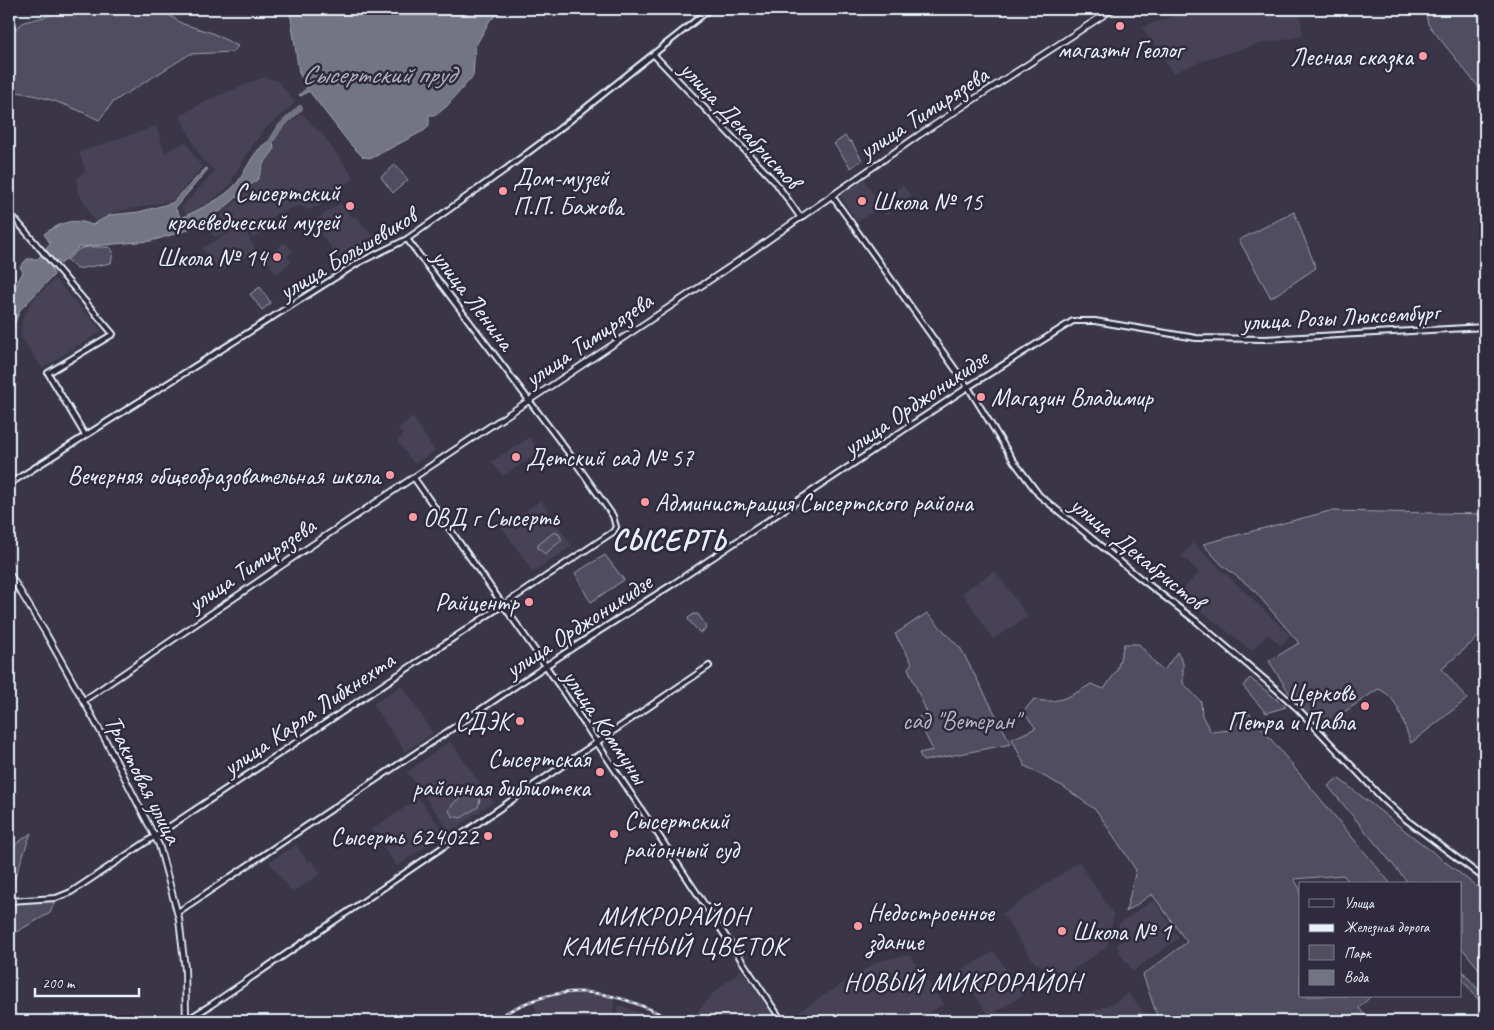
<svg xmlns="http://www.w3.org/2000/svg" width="1494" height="1030" font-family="Caveat,sans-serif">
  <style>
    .built { fill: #464354 }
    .green { fill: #504e5f; stroke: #9ca0ac }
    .water { fill: #737482; stroke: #a2a6b1 }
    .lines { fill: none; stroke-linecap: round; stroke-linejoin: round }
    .stream { stroke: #a2a6b1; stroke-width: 1 }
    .river { stroke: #737482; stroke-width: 6 }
    .minor-casing { stroke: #e8f1f8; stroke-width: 8 }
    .major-casing { stroke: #e8f1f8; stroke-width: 8 }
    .minor { stroke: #2f2a3d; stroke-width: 4 }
    .major { stroke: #2f2a3d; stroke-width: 4.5 }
    .rail-casing { stroke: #e8f1f8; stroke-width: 3 }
    .rail { stroke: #2f2a3d; stroke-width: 1; stroke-dasharray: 4; stroke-linecap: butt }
    .poi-dot { fill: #ff9aa2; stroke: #2f2a3d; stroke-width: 2 }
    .labels { text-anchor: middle; stroke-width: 5; stroke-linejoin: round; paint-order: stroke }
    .poi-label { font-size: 25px; fill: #e8f1f8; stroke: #2f2a3d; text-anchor: end }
    .street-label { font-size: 25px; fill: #e8f1f8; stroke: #2f2a3d }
    .park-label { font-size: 25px; fill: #b3b8c2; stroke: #2f2a3d }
    .water-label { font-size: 26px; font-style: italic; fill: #aeb2bd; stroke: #2f2a3d }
    .neighbourhood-label { font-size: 26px; letter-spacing: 1px; fill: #e8f1f8; stroke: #2f2a3d }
    .district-label { font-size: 30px; font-weight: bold; letter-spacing: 1px; fill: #e8f1f8; stroke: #2f2a3d }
  </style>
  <rect width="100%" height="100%" fill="#3a3648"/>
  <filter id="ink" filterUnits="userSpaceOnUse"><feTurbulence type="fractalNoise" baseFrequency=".02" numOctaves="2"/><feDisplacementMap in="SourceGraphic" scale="10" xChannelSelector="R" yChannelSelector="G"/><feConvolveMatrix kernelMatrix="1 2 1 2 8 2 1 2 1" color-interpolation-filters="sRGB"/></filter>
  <g filter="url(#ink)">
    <g class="built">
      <path d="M 1171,9 L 1299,9 L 1303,36 L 1260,44 L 1213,57 L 1173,73 L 1142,27 L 1171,17 Z"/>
      <path d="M 264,77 L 278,81 L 295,103 L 265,129 L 253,145 L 232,179 L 233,183 L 207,204 L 186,214 L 181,208 L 215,171 L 201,159 L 180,116 L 205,101 Z"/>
      <path d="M 302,113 L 317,130 L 321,132 L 354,178 L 321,205 L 308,210 L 299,205 L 272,217 L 273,226 L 253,238 L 246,227 L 214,237 L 207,228 L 258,180 L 282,129 Z"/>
      <path d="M 156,126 L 165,152 L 186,142 L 202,168 L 172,201 L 113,212 L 95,222 L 77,190 L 77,178 L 85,171 L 79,152 Z"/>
      <path d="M 863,178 L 879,202 L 903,185 L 912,197 L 886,215 L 881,207 L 857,222 L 840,194 Z"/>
      <path d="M 340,203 L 353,218 L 356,216 L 375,239 L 348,257 L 345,254 L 339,258 L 312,222 Z"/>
      <path d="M 245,230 L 256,251 L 220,272 L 202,248 L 229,233 Z"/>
      <path d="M 285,242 L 293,252 L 287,256 L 291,262 L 276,274 L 265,258 Z"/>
      <path d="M 55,279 L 102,331 L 42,368 L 21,337 L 22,320 L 31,302 Z"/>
      <path d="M 413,417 L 435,451 L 414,464 L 397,441 L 403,435 L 398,428 Z"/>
      <path d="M 530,437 L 540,452 L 503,476 L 491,462 Z"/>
      <path d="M 541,500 L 572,546 L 533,572 L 502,527 Z"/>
      <path d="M 1193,543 L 1290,635 L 1281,646 L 1268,634 L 1252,651 L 1182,596 L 1183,589 L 1199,572 L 1182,556 Z"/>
      <path d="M 995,571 L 1028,617 L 993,639 L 962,592 Z"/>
      <path d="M 402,685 L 433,733 L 405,752 L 373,704 Z"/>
      <path d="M 450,741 L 493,802 L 450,832 L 407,772 Z"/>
      <path d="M 419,798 L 445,834 L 397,866 L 371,830 Z"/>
      <path d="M 296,845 L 308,862 L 311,859 L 321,874 L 292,892 L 269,862 Z"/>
      <path d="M 1079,862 L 1114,915 L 1107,947 L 1063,976 L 1035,963 L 1002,914 Z"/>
      <path d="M 1154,900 L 1179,938 L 1133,971 L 1119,952 L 1117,944 L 1124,939 L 1118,924 Z"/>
      <path d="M 994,951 L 1023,995 L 989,1016 L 959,972 Z"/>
      <path d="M 909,955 L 944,1004 L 926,1014 L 929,1021 L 793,1021 L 790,1017 L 878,961 Z"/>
      <path d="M 741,970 L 777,1021 L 690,1021 L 713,993 Z"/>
      <path d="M 1128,993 L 1152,1021 L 1083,1021 L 1082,1015 L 1113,1004 Z"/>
      <path d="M 571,994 L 595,994 L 614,998 L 613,1021 L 538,1021 L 534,1000 Z"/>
      <path d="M 619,1005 L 638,1012 L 657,1021 L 616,1021 Z"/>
    </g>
    <g class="green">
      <path d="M 55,9 L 159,9 L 183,24 L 212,33 L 238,46 L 233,52 L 190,54 L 113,102 L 99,120 C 69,105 42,95 9,91 L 9,34 L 24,22 L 52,15 Z"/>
      <path d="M 1425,9 L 1485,9 L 1485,95 L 1428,24 Z"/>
      <path d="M 845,136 L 850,142 L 851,141 L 862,160 L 851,168 L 834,144 Z"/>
      <path d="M 395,165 L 408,180 L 393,193 L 381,177 Z"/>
      <path d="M 1294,212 L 1316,268 L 1271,298 L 1239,240 Z"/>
      <path d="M 89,247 L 110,247 L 113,252 L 111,263 L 77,269 L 67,260 L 79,249 Z"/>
      <path d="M 260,287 L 271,303 L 262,310 L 250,294 Z"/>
      <path d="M 1330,511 L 1485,514 L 1485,631 L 1442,669 L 1467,699 L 1411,743 C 1403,724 1399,696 1378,689 L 1321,728 L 1295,702 L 1269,661 L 1299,643 L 1253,589 L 1222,565 L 1203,544 Z"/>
      <path d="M 554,532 L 559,534 L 562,540 L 545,554 L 538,548 L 538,545 Z"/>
      <path d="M 605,555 L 624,580 L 591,602 C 583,592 582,583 575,573 Z"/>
      <path d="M 927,613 L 961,649 L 1011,744 L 923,761 L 919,753 L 933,750 L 917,718 L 927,713 L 908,668 L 912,663 L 895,634 Z"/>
      <path d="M 694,614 L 698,614 L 706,626 L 705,630 L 700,633 L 689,621 L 688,618 Z"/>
      <path d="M 1124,644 L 1139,644 L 1163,672 L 1177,652 L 1183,663 L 1183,683 L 1201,702 L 1202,716 L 1211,732 L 1230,730 L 1249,713 L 1391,884 L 1351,884 L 1343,875 L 1294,879 L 1300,889 L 1300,996 L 1371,996 L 1359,1008 L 1370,1021 L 1159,1021 L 1143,975 L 1187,942 L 1152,894 L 1126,912 L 1136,870 L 1097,811 L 1064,787 L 1025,766 L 1012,739 L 1036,728 L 1023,712 L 1034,699 C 1056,706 1073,695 1091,684 L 1104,689 L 1117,670 Z"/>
      <path d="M 1250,678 L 1286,707 L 1266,713 L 1243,686 Z"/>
      <path d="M 1338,778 L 1485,893 L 1485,976 L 1460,946 L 1460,884 L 1409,884 L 1328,786 Z"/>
      <path d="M 474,792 L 480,800 L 478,807 L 461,818 L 452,816 L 449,810 C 452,802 465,793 474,792 Z"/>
      <path d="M 31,833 L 9,894 L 9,849 Z"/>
      <path d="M 55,901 L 50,913 L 9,936 L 9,904 Z"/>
      <path d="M 1460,968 L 1485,998 L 1485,1008 L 1460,977 Z"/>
    </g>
    <g class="water">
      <path d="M 288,9 L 505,9 L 490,20 L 475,47 L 473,76 L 446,107 L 436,115 L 429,115 L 429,125 L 425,130 L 372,158 L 363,157 L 350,144 L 309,91 L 301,96 L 299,95 L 307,88 L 299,73 L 291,18 Z"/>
      <path d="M 273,139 L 274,150 L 264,163 L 258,179 L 222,210 L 185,231 L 151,241 L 79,247 L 61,264 L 57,261 L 51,268 L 54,275 L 20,310 L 9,338 L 9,292 L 15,287 L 23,272 L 20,267 L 27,259 L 38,259 L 50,243 L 44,234 C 60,223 73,217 92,225 L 110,215 L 139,212 L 172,203 L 206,168 L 208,169 L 175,208 L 181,218 C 199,209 224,199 237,183 C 249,167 253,148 273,139 Z"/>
    </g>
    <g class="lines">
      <path class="stream" d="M 9,558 L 15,565"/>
      <path class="river" d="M 269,145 L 280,127 L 300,108"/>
      <defs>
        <g id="minor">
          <path d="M 654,55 L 776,183 L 801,218"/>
          <path d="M 832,196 L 968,387 L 1013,460 L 1039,495 L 1140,578 L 1196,621 L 1277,690 L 1298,709 L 1381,797 L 1404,818 L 1485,879"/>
          <path d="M 9,212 L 113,334 L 48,373 L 85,435"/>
          <path d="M 414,478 L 546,666 L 782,1021"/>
          <path d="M 9,484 L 358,263 L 407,239 L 506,169 L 558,130 L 710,9"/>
          <path d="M 9,901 L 56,898 L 71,892 L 613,532 L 616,527 L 613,516 L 571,456 L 407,239"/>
          <path d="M 178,912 L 577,645 L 673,584 L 968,387 L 1073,321 L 1095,321 L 1196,338 L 1265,339 L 1485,327"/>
          <path d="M 187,1020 L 211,1005 L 709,666"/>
        </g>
        <g id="major">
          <path d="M 9,573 L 45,632 L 107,743 L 159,845 L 179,919 L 185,969 L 186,1021"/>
          <path d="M 83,701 L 297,555 L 731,266 L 919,135 L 1113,9"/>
        </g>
      </defs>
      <use href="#minor" class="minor-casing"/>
      <use href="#major" class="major-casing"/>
      <use href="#minor" class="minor"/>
      <use href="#major" class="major"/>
      <defs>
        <path id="rail" d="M 493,1021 C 556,979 609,986 674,1021"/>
      </defs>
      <use href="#rail" class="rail-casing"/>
      <use href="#rail" class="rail"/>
    </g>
  </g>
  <g class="poi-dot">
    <circle cx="1120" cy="26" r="5"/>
    <circle cx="1423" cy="56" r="5"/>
    <circle cx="503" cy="191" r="5"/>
    <circle cx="862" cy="201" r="5"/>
    <circle cx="350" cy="206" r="5"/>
    <circle cx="277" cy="257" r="5"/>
    <circle cx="981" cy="397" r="5"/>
    <circle cx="516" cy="457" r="5"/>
    <circle cx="390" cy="475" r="5"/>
    <circle cx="645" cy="502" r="5"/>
    <circle cx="413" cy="517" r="5"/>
    <circle cx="529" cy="602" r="5"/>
    <circle cx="1365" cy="706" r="5"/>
    <circle cx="520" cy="721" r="5"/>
    <circle cx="600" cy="772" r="5"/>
    <circle cx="614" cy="834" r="5"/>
    <circle cx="488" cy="836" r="5"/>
    <circle cx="858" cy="926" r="5"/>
    <circle cx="1062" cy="931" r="5"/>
  </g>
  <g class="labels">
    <g class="poi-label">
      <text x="1120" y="58" text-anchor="middle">магазтн Геолог</text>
      <text x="1413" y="65">Лесная сказка</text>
      <text x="513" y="186" text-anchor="start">Дом-музей<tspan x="513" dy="29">П.П. Бажова</tspan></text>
      <text x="340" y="201">Сысертский<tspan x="340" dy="29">краеведческий музей</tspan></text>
      <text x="872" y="210" text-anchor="start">Школа № 15</text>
      <text x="267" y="266">Школа № 14</text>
      <text x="991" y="406" text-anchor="start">Магазин Владимир</text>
      <text x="526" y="466" text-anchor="start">Детский сад № 57</text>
      <text x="380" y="484">Вечерняя общеобразовательная школа</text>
      <text x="655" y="511" text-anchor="start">Администрация Сысертского района</text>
      <text x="423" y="526" text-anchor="start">ОВД г Сысерть</text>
      <text x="519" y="611">Райцентр</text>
      <text x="1355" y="701">Церковь<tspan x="1355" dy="29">Петра и Павла</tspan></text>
      <text x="510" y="730">СДЭК</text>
      <text x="590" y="767">Сысертская<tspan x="590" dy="29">районная библиотека</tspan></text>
      <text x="624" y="829" text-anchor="start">Сысертский<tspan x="624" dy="29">районный суд</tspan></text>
      <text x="478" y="845">Сысерть 624022</text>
      <text x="868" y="921" text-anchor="start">Недостроенное<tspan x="868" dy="29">здание</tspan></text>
      <text x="1072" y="940" text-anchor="start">Школа № 1</text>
    </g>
    <g class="street-label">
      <text transform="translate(923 112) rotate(-33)" y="9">улица Тимирязева</text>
      <text transform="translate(741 124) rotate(47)" y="9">улица Декабристов</text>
      <text transform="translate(347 253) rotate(-31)" y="9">улица Большевиков</text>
      <text transform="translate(474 299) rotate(53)" y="9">улица Ленина</text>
      <text transform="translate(1340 316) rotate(-3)" y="9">улица Розы Люксембург</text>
      <text transform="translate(588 339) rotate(-34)" y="9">улица Тимирязева</text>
      <text transform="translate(915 402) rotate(-34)" y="9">улица Орджоникидзе</text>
      <text transform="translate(1138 552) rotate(39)" y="9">улица Декабристов</text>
      <text transform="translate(251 564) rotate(-34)" y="9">улица Тимирязева</text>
      <text transform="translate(578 625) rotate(-33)" y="9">улица Орджоникидзе</text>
      <text transform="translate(308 713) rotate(-34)" y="9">улица Карла Либкнехта</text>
      <text transform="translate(606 726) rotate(56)" y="9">улица Коммуны</text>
      <text transform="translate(144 779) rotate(63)" y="9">Трактовая улица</text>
    </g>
    <g class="park-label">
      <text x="961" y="729">сад "Ветеран"</text>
    </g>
    <g class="water-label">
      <text x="378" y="83">Сысертский пруд</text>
    </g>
    <g class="neighbourhood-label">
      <text x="674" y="925">МИКРОРАЙОН<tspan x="674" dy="30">КАМЕННЫЙ ЦВЕТОК</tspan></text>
      <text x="963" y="991">НОВЫЙ МИКРОРАЙОН</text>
    </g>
    <g class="district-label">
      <text x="669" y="550">СЫСЕРТЬ</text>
    </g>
  </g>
  <rect width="1494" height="1030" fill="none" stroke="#2f2a3d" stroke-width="30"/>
  <rect x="15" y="15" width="1464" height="1000" fill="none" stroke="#e8f1f8" stroke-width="2" filter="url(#ink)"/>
  <rect x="1299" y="882" width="162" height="115" fill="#2f2a3d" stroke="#797a88"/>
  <rect x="1309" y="899" width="25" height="8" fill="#2f2a3d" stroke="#797a88"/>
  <text x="1344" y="908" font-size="15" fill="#e8f1f8">Улица</text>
  <rect x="1309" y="924" width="25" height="8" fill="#e8f1f8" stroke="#797a88"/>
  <text x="1344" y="932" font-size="15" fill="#e8f1f8">Железная дорога</text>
  <rect x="1309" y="945" width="25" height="15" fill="#504e5f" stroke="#797a88"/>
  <text x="1344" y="958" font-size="15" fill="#e8f1f8">Парк</text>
  <rect x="1309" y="970" width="25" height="15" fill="#737482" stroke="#797a88"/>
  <text x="1344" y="982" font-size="15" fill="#e8f1f8">Вода</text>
  <path d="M35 988v8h104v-8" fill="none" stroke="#e8f1f8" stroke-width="2.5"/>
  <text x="42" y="988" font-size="15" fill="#e8f1f8" stroke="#2f2a3d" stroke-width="4" paint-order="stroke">200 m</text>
</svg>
